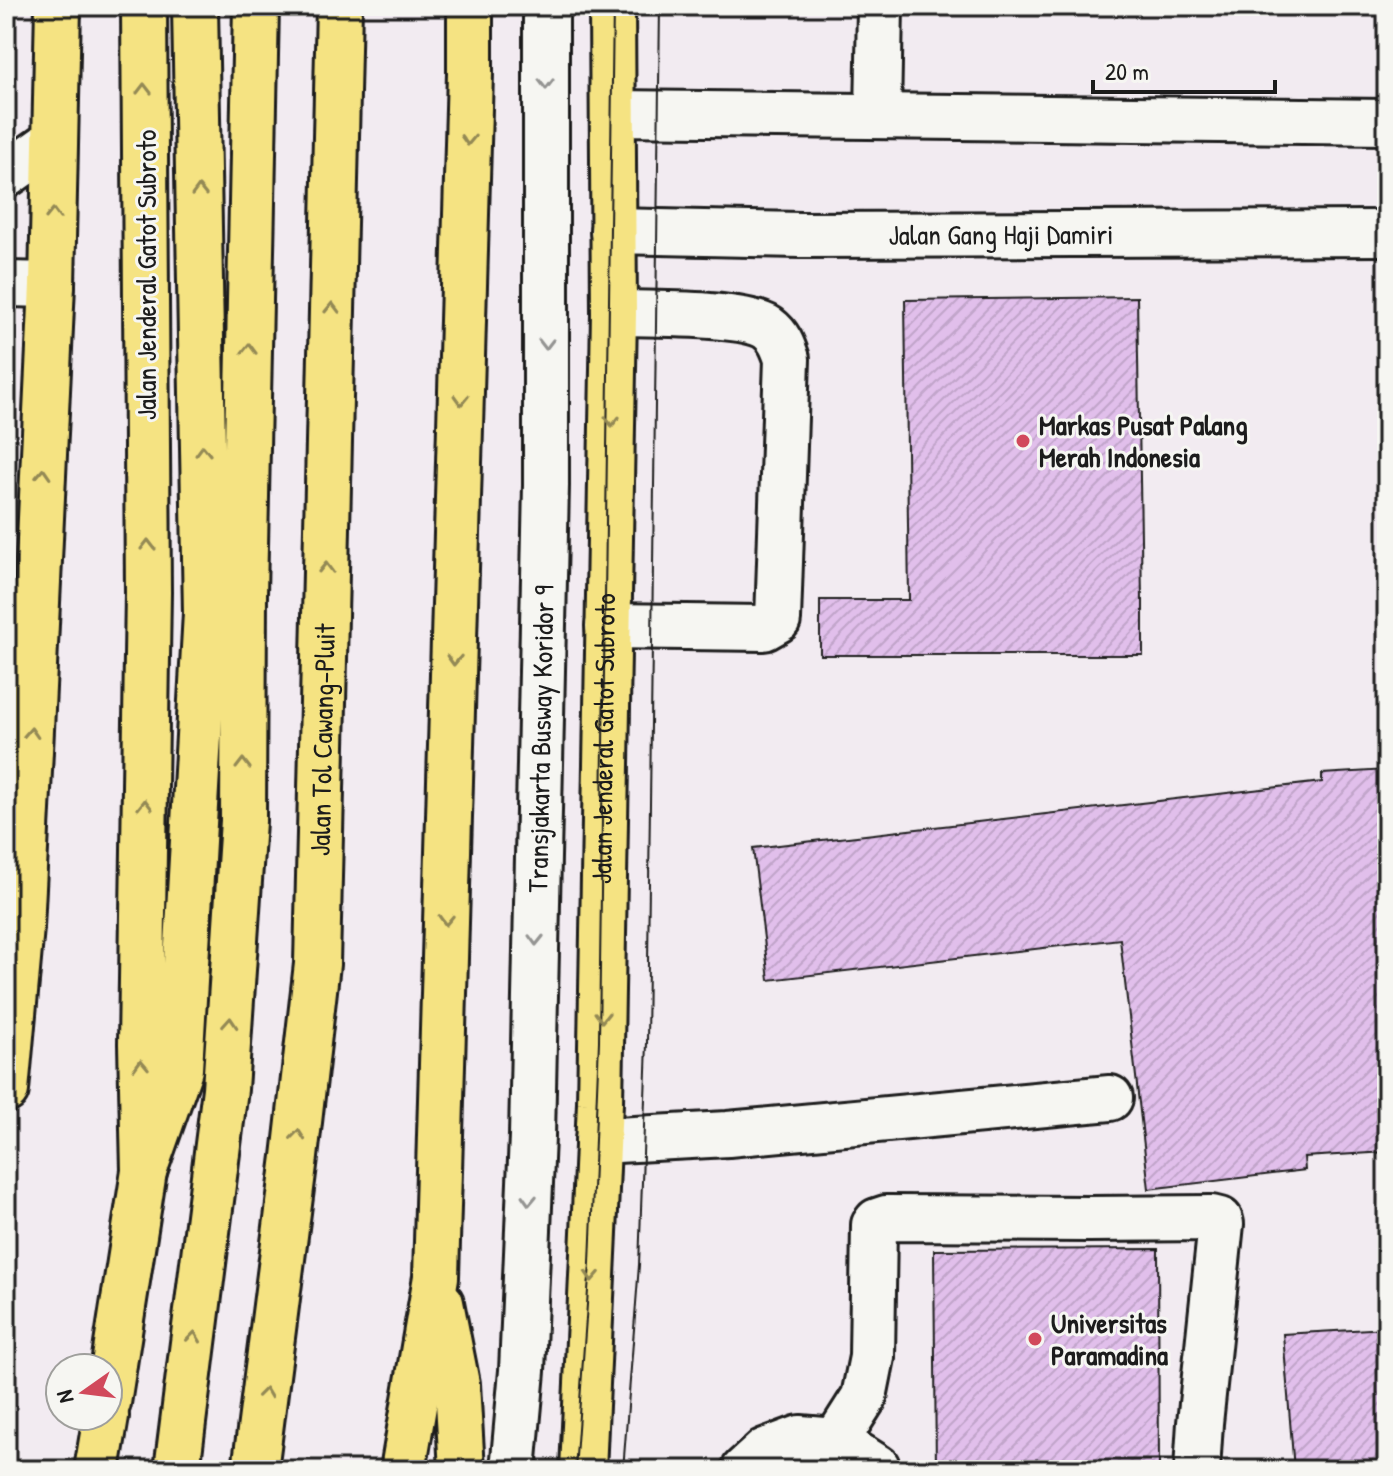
<svg xmlns="http://www.w3.org/2000/svg" width="1393" height="1476" font-family="'Patrick Hand',sans-serif">
  <style>
    .building { fill: url(#building-hatch); stroke: #1c1c1c; stroke-width: 2 }
    .lines { fill: none; stroke-linecap: round; stroke-linejoin: round }
    .minor-casing { stroke: #1c1c1c; stroke-width: 50 }
    .major-casing { stroke: #1c1c1c; stroke-width: 50 }
    .highway-casing { stroke: #1c1c1c; stroke-width: 50 }
    .minor { stroke: #f6f6f2; stroke-width: 44 }
    .major { stroke: #f5e382; stroke-width: 44 }
    .highway { stroke: #f5e382; stroke-width: 44 }
    .tram { stroke: #1c1c1c; stroke-width: 2 }
    .oneway { stroke: #949492 }
    .oneway2 { stroke: #938954 }
    .poi-dot { fill: #d1495b; stroke: #f6f6f2; stroke-width: 3 }
    .labels { text-anchor: middle; stroke-width: 6; stroke-linejoin: round; paint-order: stroke }
    .street-label { font-size: 28px; fill: #1c1c1c; stroke: #f6f6f2 }
    .poi-label { font-size: 28px; font-weight: bold; fill: #1c1c1c; stroke: #f6f6f2; text-anchor: start }
  </style>
  <defs>
    <pattern id="building-hatch" width="6" height="6" patternUnits="userSpaceOnUse" patternTransform="scale(2)"><rect width="6" height="6" fill="#e1bfeb"/><path d="M-1 1l2-2M0 6l6-6M5 7l2-2" fill="none" stroke="#c0a4c9"/></pattern>
  </defs>
  <rect width="100%" height="100%" fill="#f2ebf1"/>
  <filter id="ink" filterUnits="userSpaceOnUse"><feTurbulence type="fractalNoise" baseFrequency=".0125" numOctaves="2"/><feDisplacementMap in="SourceGraphic" scale="16" xChannelSelector="R" yChannelSelector="G"/><feConvolveMatrix kernelMatrix="1 2 1 2 8 2 1 2 1" color-interpolation-filters="sRGB"/></filter>
  <g filter="url(#ink)">
    <g class="building">
      <path d="M 1137,297 L 1142,600 L 1143,600 L 1143,655 L 820,655 L 820,600 L 909,600 L 905,300 Z"/>
      <path d="M 1387,770 L 1387,1152 L 1304,1157 L 1305,1170 L 1149,1189 L 1120,939 L 769,980 L 753,848 L 1322,782 L 1322,774 Z"/>
      <path d="M 1158,1249 L 1159,1470 L 936,1470 L 934,1250 Z"/>
      <path d="M 1387,1328 L 1387,1470 L 1294,1470 L 1283,1334 Z"/>
    </g>
    <g class="lines">
      <defs>
        <g id="minor">
          <path d="M 613,113 L 1387,122"/>
          <path d="M 878,116 L 880,6"/>
          <path d="M 6,175 L 54,141"/>
          <path id="s1" d="M 613,231 L 800,235 L 1387,233"/>
          <path d="M 6,284 L 52,285"/>
          <path d="M 608,626 L 764,628 L 778,620 L 787,359 C 783,347 779,336 768,328 C 743,312 647,314 614,313"/>
          <path d="M 598,1141 L 728,1134 L 1110,1098"/>
          <path d="M 836,1441 L 864,1397 L 872,1357 L 874,1225 L 877,1221 L 886,1218 L 1088,1219 L 1212,1218 L 1220,1220 L 1221,1224 L 1200,1423 L 1197,1470"/>
          <path id="s2" d="M 513,1470 L 522,1371 L 532,1136 L 546,485 L 546,6"/>
          <path d="M 744,1470 L 765,1451 L 800,1438 L 836,1441 L 877,1467 L 878,1470"/>
        </g>
        <g id="major">
          <path d="M 108,1403 L 144,1171 L 141,1044 L 148,592 L 144,6"/>
          <path d="M 97,1470 L 106,1416"/>
        </g>
        <g id="highway">
          <path d="M 6,1090 L 21,927 L 30,751 L 52,285 L 58,6"/>
          <path d="M 144,1171 L 180,1069 L 206,613 L 195,6"/>
          <path d="M 441,1303 L 457,1384 L 462,1470"/>
          <path d="M 177,1470 L 225,1089 L 243,821 L 244,595 L 256,6"/>
          <path id="s3" d="M 255,1470 L 295,1157 L 317,964 L 339,6"/>
          <path d="M 403,1470 L 436,1277 L 470,73 L 470,6"/>
          <path d="M 583,1470 L 600,1103 L 614,313 L 612,6"/>
        </g>
      </defs>
      <use href="#minor" class="minor-casing"/>
      <use href="#major" class="major-casing"/>
      <use href="#highway" class="highway-casing"/>
      <use href="#minor" class="minor"/>
      <use href="#major" class="major"/>
      <use href="#highway" class="highway"/>
      <g class="tram">
        <path id="s4" d="M 575,1470 L 590,1263 L 599,1041 L 613,6"/>
        <path d="M 623,1470 L 639,1265 L 647,1043 L 660,6"/>
      </g>
    </g>
    <defs><path id="oneway-chevron" d="M-2-3.5L2.5 0L-2 3.5" fill="none" stroke-width="1.6" stroke-linecap="round" stroke-linejoin="round" transform="scale(2)"/></defs>
    <g class="oneway">
      <use href="#oneway-chevron" transform="translate(546 84) rotate(90)"/>
      <use href="#oneway-chevron" transform="translate(546 344) rotate(90)"/>
      <use href="#oneway-chevron" transform="translate(536 940) rotate(91)"/>
      <use href="#oneway-chevron" transform="translate(529 1200) rotate(92)"/>
    </g>
    <g class="oneway2">
      <use href="#oneway-chevron" transform="translate(144 89) rotate(-90)"/>
      <use href="#oneway-chevron" transform="translate(468 140) rotate(92)"/>
      <use href="#oneway-chevron" transform="translate(199 191) rotate(-91)"/>
      <use href="#oneway-chevron" transform="translate(53 214) rotate(-89)"/>
      <use href="#oneway-chevron" transform="translate(332 308) rotate(-89)"/>
      <use href="#oneway-chevron" transform="translate(249 349) rotate(-89)"/>
      <use href="#oneway-chevron" transform="translate(461 400) rotate(92)"/>
      <use href="#oneway-chevron" transform="translate(612 421) rotate(91)"/>
      <use href="#oneway-chevron" transform="translate(203 451) rotate(-91)"/>
      <use href="#oneway-chevron" transform="translate(43 474) rotate(-87)"/>
      <use href="#oneway-chevron" transform="translate(148 545) rotate(-90)"/>
      <use href="#oneway-chevron" transform="translate(326 568) rotate(-89)"/>
      <use href="#oneway-chevron" transform="translate(454 660) rotate(92)"/>
      <use href="#oneway-chevron" transform="translate(31 733) rotate(-87)"/>
      <use href="#oneway-chevron" transform="translate(243 764) rotate(-90)"/>
      <use href="#oneway-chevron" transform="translate(145 805) rotate(-89)"/>
      <use href="#oneway-chevron" transform="translate(446 920) rotate(92)"/>
      <use href="#oneway-chevron" transform="translate(602 1017) rotate(91)"/>
      <use href="#oneway-chevron" transform="translate(230 1023) rotate(-86)"/>
      <use href="#oneway-chevron" transform="translate(141 1065) rotate(-92)"/>
      <use href="#oneway-chevron" transform="translate(298 1135) rotate(-84)"/>
      <use href="#oneway-chevron" transform="translate(592 1276) rotate(93)"/>
      <use href="#oneway-chevron" transform="translate(194 1337) rotate(-83)"/>
      <use href="#oneway-chevron" transform="translate(265 1393) rotate(-83)"/>
    </g>
  </g>
  <g class="poi-dot">
    <circle cx="1023" cy="441" r="8"/>
    <circle cx="1035" cy="1339" r="8"/>
  </g>
  <g class="labels">
    <g class="street-label">
      <text dy="10" stroke="none"><textPath href="#s1" startOffset="388">Jalan Gang Haji Damiri</textPath></text>
      <text transform="translate(146 275) rotate(-90)" y="10">Jalan Jenderal Gatot Subroto</text>
      <text dy="10" stroke="none"><textPath href="#s2" startOffset="732">Transjakarta Busway Koridor 9</textPath></text>
      <text dy="10" stroke="none"><textPath href="#s4" startOffset="732">Jalan Jenderal Gatot Subroto</textPath></text>
      <text dy="10" stroke="none"><textPath href="#s3" startOffset="734">Jalan Tol Cawang–Pluit</textPath></text>
    </g>
    <g class="poi-label">
      <text x="1039" y="435">Markas Pusat Palang<tspan x="1039" dy="32">Merah Indonesia</tspan></text>
      <text x="1051" y="1333">Universitas<tspan x="1051" dy="32">Paramadina</tspan></text>
    </g>
  </g>
  <rect width="1393" height="1476" fill="none" stroke="#f6f6f2" stroke-width="32"/>
  <rect x="16" y="16" width="1361" height="1444" fill="none" stroke="#1c1c1c" stroke-width="3" filter="url(#ink)"/>
  <g transform="translate(84 1392) rotate(256)"><circle r="38" fill="#f6f6f2" stroke="#9f9f9c" stroke-width="2"/>
  <path d="M0-6L14 30L0 20L-14 30Z" fill="#d1495b"/>
  <text y="-12" font-size="22" font-weight="bold" text-anchor="middle" fill="#1c1c1c">N</text>
  </g>
  <path d="M1093 80v12h182v-12" fill="none" stroke="#1c1c1c" stroke-width="4"/>
  <text x="1105" y="80" font-size="24" fill="#1c1c1c" stroke="#f6f6f2" stroke-width="6" paint-order="stroke">20 m</text>
</svg>
